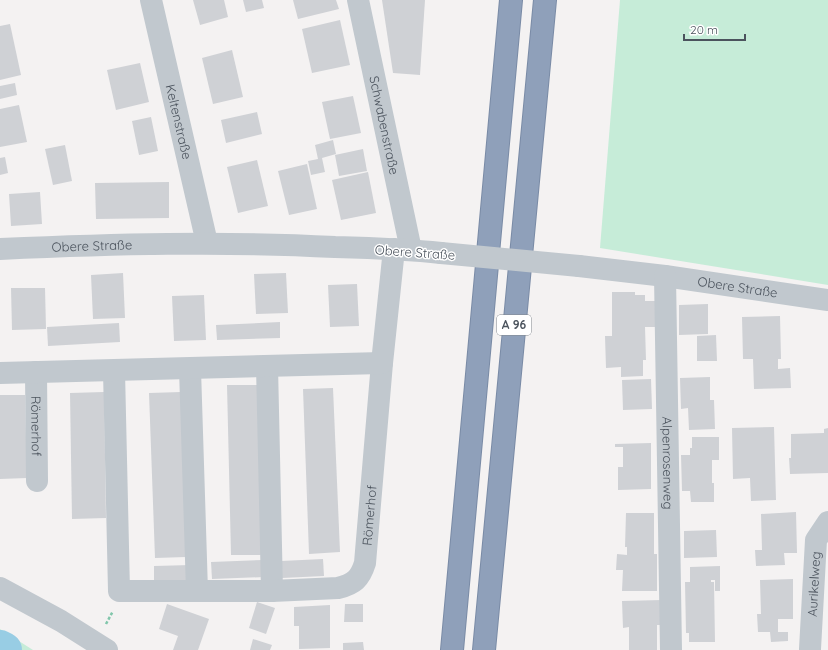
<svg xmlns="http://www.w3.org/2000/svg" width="828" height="650" font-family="Quicksand,sans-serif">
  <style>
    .green { fill: #c6ecd8 }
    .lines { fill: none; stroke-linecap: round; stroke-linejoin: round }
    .river { stroke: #98cde4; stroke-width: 36 }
    .building { fill: #cfd1d5 }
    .highway-casing { stroke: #7a8ba6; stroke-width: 24 }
    .path { stroke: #81c6ab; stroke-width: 2.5; stroke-dasharray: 3 2; stroke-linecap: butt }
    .minor { stroke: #c1c8ce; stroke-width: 22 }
    .highway { stroke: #8fa0ba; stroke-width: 22 }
    .minor-bridge { stroke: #c1c8ce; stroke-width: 22 }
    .labels { text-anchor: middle; stroke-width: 3; stroke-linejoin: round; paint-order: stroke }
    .shield { fill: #fff; stroke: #81878e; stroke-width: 1 }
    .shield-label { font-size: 12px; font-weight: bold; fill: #4b535d }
    .street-label { font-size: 13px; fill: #4b535d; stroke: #fff }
  </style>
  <rect width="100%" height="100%" fill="#f4f2f2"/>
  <g class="green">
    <path d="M 620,0 L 828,0 L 828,285 L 600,248 Z"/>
    <path d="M 0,629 L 33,650 L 0,650 Z"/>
  </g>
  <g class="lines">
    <path class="river" d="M 0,648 L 4,650"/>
  </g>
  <g class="building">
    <path d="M 193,0 L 224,0 L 228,17 L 200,25 Z"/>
    <path d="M 243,0 L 262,0 L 264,8 L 246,12 Z"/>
    <path d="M 293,0 L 336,0 L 339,9 L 298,19 Z"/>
    <path d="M 382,0 L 425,0 L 420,75 L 393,73 Z"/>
    <path d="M 340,20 L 350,65 L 312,73 L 302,29 Z"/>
    <path d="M 10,24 L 21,75 L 0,80 L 0,26 Z"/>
    <path d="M 232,50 L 243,97 L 213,104 L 202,58 Z"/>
    <path d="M 140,63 L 149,102 L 116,110 L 107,70 Z"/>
    <path d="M 15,83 L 17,95 L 0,99 L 0,86 Z"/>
    <path d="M 353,96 L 361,133 L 330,139 L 322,102 Z"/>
    <path d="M 19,105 L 27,142 L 0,147 L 0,109 Z"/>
    <path d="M 257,112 L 262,134 L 226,143 L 221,120 Z"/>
    <path d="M 151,117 L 158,151 L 139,155 L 132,121 Z"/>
    <path d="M 333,140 L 336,154 L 322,158 L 325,172 L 311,175 L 308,161 L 318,159 L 315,145 Z"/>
    <path d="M 65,145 L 72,181 L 53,185 L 45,149 Z"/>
    <path d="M 363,149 L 367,171 L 339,176 L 335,155 Z"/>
    <path d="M 5,157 L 8,173 L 0,175 L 0,158 Z"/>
    <path d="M 257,160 L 268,206 L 238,213 L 227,167 Z"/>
    <path d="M 307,164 L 317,209 L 289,215 L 278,171 Z"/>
    <path d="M 368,172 L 376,213 L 341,220 L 332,180 Z"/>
    <path d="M 169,182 L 169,218 L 96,219 L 95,183 Z"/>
    <path d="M 40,192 L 42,224 L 11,226 L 9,194 Z"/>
    <path d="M 123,273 L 125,318 L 93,319 L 91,275 Z"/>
    <path d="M 286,273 L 288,313 L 256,314 L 254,274 Z"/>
    <path d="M 357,284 L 359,326 L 330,327 L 328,285 Z"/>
    <path d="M 11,288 L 45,288 L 46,329 L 12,330 Z"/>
    <path d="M 612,292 L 635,292 L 635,295 L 645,295 L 645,301 L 658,301 L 659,327 L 645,327 L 646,360 L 643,360 L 643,376 L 621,377 L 621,367 L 606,368 L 605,336 L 612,336 Z"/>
    <path d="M 204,295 L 206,340 L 174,341 L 172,296 Z"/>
    <path d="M 708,304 L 708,334 L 679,335 L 679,305 Z"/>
    <path d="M 780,316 L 781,359 L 778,359 L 778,369 L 790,368 L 791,388 L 754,389 L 753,359 L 743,359 L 742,317 Z"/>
    <path d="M 280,322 L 280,338 L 217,340 L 216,325 Z"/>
    <path d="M 119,323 L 120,342 L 48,346 L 47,327 Z"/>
    <path d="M 716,335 L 717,361 L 697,361 L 697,336 Z"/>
    <path d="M 710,377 L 710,400 L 714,400 L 715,429 L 689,430 L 688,408 L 681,409 L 680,378 Z"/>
    <path d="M 651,379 L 652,409 L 623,410 L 622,380 Z"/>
    <path d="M 227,385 L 259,385 L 263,555 L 231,555 Z"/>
    <path d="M 333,388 L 340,552 L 309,554 L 303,389 Z"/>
    <path d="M 104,392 L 106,518 L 72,519 L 70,393 Z"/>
    <path d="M 181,392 L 186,557 L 155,558 L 149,393 Z"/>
    <path d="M 0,395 L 25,395 L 27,478 L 0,479 Z"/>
    <path d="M 774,427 L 776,500 L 751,501 L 750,478 L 733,479 L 732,428 Z"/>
    <path d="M 828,428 L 828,473 L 790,474 L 789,458 L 791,458 L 791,434 L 824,433 L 824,429 Z"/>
    <path d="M 692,437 L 719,437 L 719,460 L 712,460 L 712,483 L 714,483 L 714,502 L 691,502 L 690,491 L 682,491 L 681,455 L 690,455 L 690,448 L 692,448 Z"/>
    <path d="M 651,443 L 651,489 L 618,490 L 618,467 L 623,467 L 623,447 L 615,447 L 615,444 Z"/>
    <path d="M 796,512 L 797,553 L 784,553 L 785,565 L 756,566 L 755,550 L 762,550 L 761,514 Z"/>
    <path d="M 626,513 L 654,513 L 654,554 L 657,554 L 657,591 L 622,591 L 623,570 L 616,570 L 617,554 L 627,555 L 627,547 L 625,547 Z"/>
    <path d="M 716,530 L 717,557 L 684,558 L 684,531 Z"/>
    <path d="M 323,559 L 324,576 L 282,578 L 281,561 Z"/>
    <path d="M 263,560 L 264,577 L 212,579 L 211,562 Z"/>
    <path d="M 191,565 L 192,580 L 154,581 L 154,566 Z"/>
    <path d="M 720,566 L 720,591 L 715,591 L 715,580 L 711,580 L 711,582 L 714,582 L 715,642 L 689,642 L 689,633 L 686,633 L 685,582 L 690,582 L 690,567 Z"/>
    <path d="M 793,579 L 793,619 L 778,619 L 778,632 L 788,632 L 788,641 L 771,642 L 770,632 L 758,632 L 757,614 L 761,614 L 760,580 Z"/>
    <path d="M 662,600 L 663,625 L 657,625 L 657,650 L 629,650 L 629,627 L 623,628 L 622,601 Z"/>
    <path d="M 257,602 L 275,608 L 266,634 L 249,628 Z"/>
    <path d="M 167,604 L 209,619 L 198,650 L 173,650 L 178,636 L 159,629 Z"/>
    <path d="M 345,604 L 363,604 L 363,622 L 344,622 Z"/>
    <path d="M 330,605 L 330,648 L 299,649 L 299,626 L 294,626 L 294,607 Z"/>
    <path d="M 253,639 L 272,645 L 270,650 L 250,650 Z"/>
    <path d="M 363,642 L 364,650 L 343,650 L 343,643 Z"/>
  </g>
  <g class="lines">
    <defs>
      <g id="highway">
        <path d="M 452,650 L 511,0"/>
        <path d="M 484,650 L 545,0"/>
      </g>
    </defs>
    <use href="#highway" class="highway-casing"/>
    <path class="path" d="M 106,624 L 113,611"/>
    <g class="minor">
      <path id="s1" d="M 151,0 L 207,243"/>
      <path id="s2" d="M 358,0 L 411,250"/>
      <path id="s3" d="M 0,249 C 112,244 223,241 335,247 C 371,248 406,249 441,253"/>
      <path id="s4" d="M 579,266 L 665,276 L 828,300"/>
      <path id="s5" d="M 665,276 L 671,650"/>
      <path d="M 267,366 L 272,591"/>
      <path d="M 190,369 L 197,591"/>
      <path id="s6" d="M 114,371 L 119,591 L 272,591 L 338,588 C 354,584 360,579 365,563 L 382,363"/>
      <path id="s7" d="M 36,372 L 37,481"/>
      <path d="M 0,373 L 382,363 L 394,249"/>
      <path d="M 0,588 L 61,621 L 107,650"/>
      <path id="s8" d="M 810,649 L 816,540 L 828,522"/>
    </g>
    <use href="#highway" class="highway"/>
    <path class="minor-bridge" d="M 441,253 L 579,266"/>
  </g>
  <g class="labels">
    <rect class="shield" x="497" y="315" width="34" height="20" rx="3"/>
    <g class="shield-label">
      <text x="514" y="329">A 96</text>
    </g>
    <g class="street-label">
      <text dy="5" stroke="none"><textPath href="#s1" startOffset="125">Keltenstraße</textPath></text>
      <text dy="5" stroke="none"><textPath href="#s2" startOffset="128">Schwabenstraße</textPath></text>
      <text dy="5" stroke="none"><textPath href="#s3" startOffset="92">Obere Straße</textPath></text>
      <text transform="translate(415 252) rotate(4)" y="5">Obere Straße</text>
      <text dy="5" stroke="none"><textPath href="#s4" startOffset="160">Obere Straße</textPath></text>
      <text dy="5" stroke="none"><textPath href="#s7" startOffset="54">Römerhof</textPath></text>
      <text dy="5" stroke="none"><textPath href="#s5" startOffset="187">Alpenrosenweg</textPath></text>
      <text dy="5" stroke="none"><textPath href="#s6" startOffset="526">Römerhof</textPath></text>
      <text dy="5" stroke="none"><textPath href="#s8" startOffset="65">Aurikelweg</textPath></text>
    </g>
  </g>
  <path d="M684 34v6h61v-6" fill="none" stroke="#4b535d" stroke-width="2"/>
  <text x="690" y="34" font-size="12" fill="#4b535d" stroke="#ffffff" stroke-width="3" paint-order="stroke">20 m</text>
</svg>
